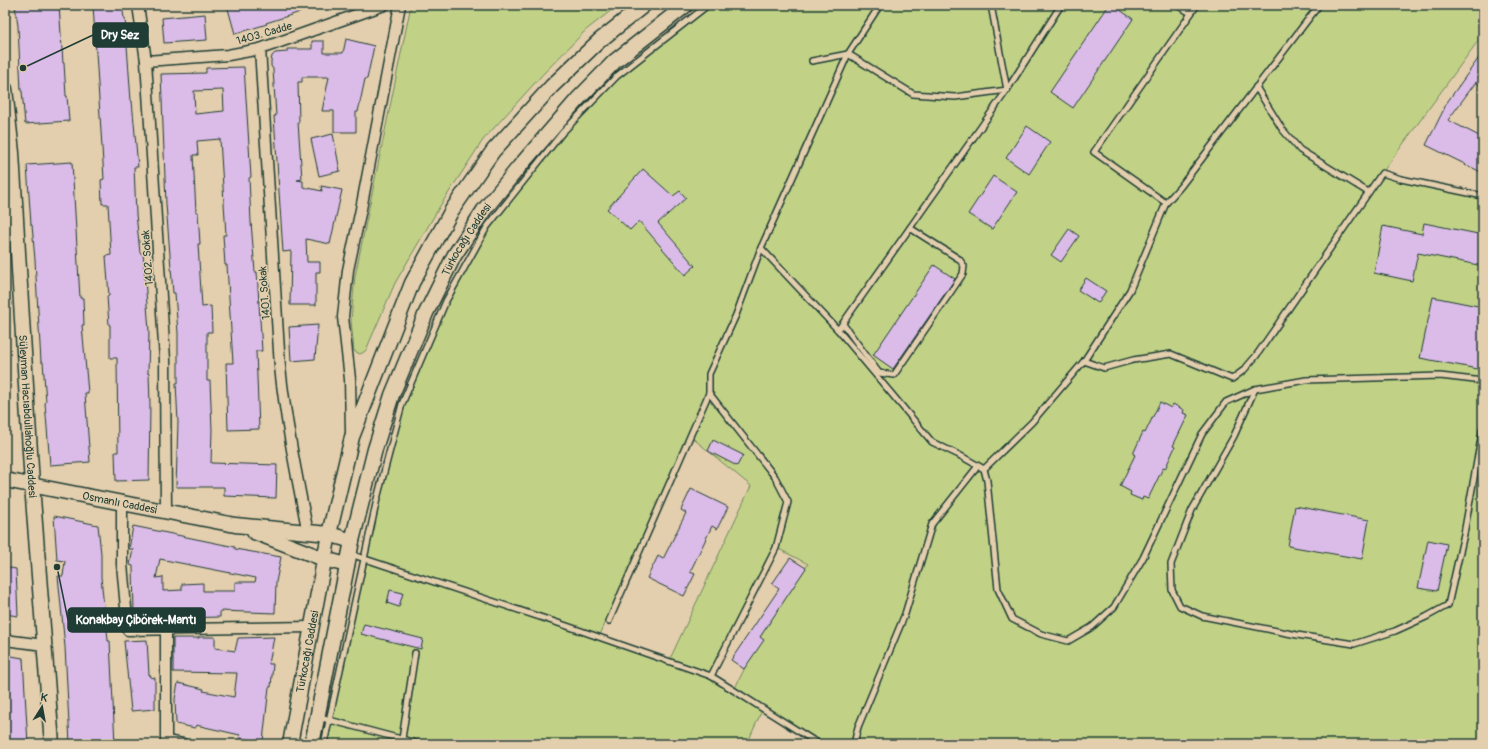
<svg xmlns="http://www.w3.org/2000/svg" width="1488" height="749" font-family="Pangolin,sans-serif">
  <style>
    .green { fill: #c1d287; stroke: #70885e; fill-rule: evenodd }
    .building { fill: #dbbbe7; stroke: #1f3d34; fill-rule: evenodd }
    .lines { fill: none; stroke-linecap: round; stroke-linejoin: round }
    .lane-casing { stroke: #1f3d34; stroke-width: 8 }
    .street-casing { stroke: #1f3d34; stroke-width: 13 }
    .secondary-casing { stroke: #1f3d34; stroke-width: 17 }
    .lane { stroke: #e3cead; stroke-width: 5 }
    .street { stroke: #e3cead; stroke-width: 10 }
    .secondary { stroke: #e3cead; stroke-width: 14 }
    .labels { text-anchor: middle; stroke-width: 3; stroke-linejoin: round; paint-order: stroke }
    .street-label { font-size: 11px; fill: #1f3d34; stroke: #e3cead }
    .leader { fill: none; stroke: #1f3d34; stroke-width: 1.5 }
    .callout-dot { fill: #1f3d34; stroke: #e3cead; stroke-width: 1.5 }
    .callout { fill: #1f3d34; stroke: #1f3d34; stroke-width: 1.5 }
    .callout-label { font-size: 12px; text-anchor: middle; font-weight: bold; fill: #fff }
  </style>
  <rect width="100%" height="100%" fill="#e3cead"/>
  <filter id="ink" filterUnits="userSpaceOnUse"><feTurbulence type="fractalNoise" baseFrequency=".025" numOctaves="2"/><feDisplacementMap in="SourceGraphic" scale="8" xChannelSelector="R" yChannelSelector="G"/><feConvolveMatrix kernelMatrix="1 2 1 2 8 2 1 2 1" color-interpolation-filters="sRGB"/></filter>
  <g filter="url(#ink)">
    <g class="green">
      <path d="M 411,5 L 618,5 L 586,30 L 543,74 L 483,140 L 440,206 L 395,283 L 366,350 L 364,352 L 360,354 L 354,351 L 351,320 L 355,276 Z"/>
      <path d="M 708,5 L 1483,5 L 1483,34 L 1382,173 L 1483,196 L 1483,427 L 1478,456 L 1483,464 L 1483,744 L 819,744 L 763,708 L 747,744 L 420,744 L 403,739 L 403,744 L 324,744 L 364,559 L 402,404 L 446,301 L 487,227 L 562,133 L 617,76 ZM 690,436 L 751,486 L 669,661 L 599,637 ZM 777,548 L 808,564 L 760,637 L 734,690 L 711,676 Z"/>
    </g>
    <g class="building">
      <path d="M 15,5 L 59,5 L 63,63 L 64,63 L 66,96 L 67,96 L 69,121 L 25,124 L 22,91 L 21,91 L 18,26 Z"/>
      <path d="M 93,5 L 122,5 L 124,18 L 125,18 L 131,101 L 132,101 L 138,167 L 134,167 L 136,214 L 140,253 L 143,253 L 149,331 L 148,374 L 149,373 L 150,405 L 149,480 L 116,481 L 115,452 L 118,452 L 117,358 L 110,358 L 110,325 L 109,325 L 107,296 L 109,296 L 106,256 L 111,255 L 108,204 L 102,204 L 101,180 L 104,179 Z"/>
      <path d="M 227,5 L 315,5 L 316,7 L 266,23 L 267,24 L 235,34 Z"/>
      <path d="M 1109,5 L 1113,5 L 1133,19 L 1073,108 L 1050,92 Z"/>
      <path d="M 205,14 L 207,40 L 164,43 L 162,18 Z"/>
      <path d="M 346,39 L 374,46 L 367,79 L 365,79 L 358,112 L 356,112 L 356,132 L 334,132 L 334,111 L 322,111 L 329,77 L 302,77 L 302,82 L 298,82 L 299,121 L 298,122 L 302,179 L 297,180 L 303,181 L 303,187 L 322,191 L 321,186 L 342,190 L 330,244 L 306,239 L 307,262 L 320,262 L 320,272 L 316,272 L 316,305 L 290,305 L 291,251 L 283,252 L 274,116 L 276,116 L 273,69 L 271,66 L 271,61 L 272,56 L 275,53 L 287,52 L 287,49 L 312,49 L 312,41 L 324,41 L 324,53 L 343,53 Z"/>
      <path d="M 1483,52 L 1483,87 L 1476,82 L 1448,120 L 1483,138 L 1483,173 L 1426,145 L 1444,109 L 1443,108 Z"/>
      <path d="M 244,67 L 251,177 L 249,178 L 251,222 L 255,272 L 257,272 L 262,351 L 256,351 L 259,429 L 228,430 L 226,363 L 233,363 L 227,265 L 225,265 L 223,235 L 226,235 L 220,139 L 197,141 L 198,155 L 193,155 L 196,212 L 198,212 L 200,244 L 198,244 L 202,307 L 211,306 L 212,332 L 207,332 L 207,381 L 210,381 L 212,430 L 211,463 L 277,465 L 276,498 L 224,496 L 224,487 L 176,487 L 178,422 L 176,383 L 178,383 L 178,333 L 175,293 L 173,293 L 166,204 L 161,74 L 206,73 L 206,68 ZM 223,90 L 224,111 L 195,114 L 194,91 Z"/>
      <path d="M 1027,126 L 1050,142 L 1029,174 L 1006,158 Z"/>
      <path d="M 333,134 L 340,171 L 319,176 L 311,139 Z"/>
      <path d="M 72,162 L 80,298 L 83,298 L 84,325 L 82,325 L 88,393 L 85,393 L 90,462 L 50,465 L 45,403 L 46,402 L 43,362 L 41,362 L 35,260 L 32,225 L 31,225 L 27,165 Z"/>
      <path d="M 643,169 L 673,196 L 680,191 L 686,198 L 658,223 L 695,266 L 685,275 L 639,221 L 630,230 L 607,209 Z"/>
      <path d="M 993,176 L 1017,192 L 992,229 L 968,214 Z"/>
      <path d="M 1424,223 L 1483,235 L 1483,266 L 1418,253 L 1412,281 L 1374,273 L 1383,226 L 1422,234 Z"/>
      <path d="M 1069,229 L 1079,236 L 1061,262 L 1051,255 Z"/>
      <path d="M 934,265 L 955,279 L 893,369 L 873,355 Z"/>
      <path d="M 1086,278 L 1106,291 L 1098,303 L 1078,290 Z"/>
      <path d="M 1433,297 L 1483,307 L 1483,370 L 1420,358 Z"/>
      <path d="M 318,325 L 315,359 L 291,361 L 289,327 Z"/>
      <path d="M 1160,402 L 1171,408 L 1173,404 L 1184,410 L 1183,413 L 1188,415 L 1173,446 L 1175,447 L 1165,469 L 1163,468 L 1148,499 L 1143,497 L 1142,500 L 1130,495 L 1131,492 L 1120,486 L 1135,455 L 1133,454 L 1143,432 L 1145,433 Z"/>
      <path d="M 713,440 L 743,455 L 737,466 L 708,451 Z"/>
      <path d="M 691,489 L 728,507 L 717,529 L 712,526 L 690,572 L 695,574 L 684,596 L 647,578 L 658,556 L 663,559 L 686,513 L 681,510 Z"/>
      <path d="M 1295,506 L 1369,520 L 1362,559 L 1288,546 Z"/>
      <path d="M 54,516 L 98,525 L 101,554 L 101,577 L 105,618 L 106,618 L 108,641 L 110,641 L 115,744 L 70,744 L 65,647 L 58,576 L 63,576 L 65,561 L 57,560 Z"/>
      <path d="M 133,526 L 235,547 L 235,549 L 281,557 L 276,582 L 275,613 L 220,611 L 220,617 L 180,618 L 180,613 L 134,614 L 133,566 L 130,565 L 133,549 L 129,549 ZM 160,559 L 256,578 L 255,582 L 235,582 L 235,591 L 203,591 L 203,583 L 182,584 L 182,590 L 163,591 L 163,577 L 156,578 Z"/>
      <path d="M 1428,540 L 1447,544 L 1437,591 L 1418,588 Z"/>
      <path d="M 790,558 L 806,568 L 760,637 L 764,640 L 744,669 L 731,660 L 779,589 L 772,584 Z"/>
      <path d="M 5,567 L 16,569 L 18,616 L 5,614 Z"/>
      <path d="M 390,590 L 403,593 L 399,607 L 387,603 Z"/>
      <path d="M 364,624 L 423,639 L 421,649 L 361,634 Z"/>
      <path d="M 199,637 L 215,637 L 215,648 L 235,651 L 238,638 L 274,637 L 269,664 L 273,664 L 271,687 L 269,687 L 263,741 L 239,738 L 240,735 L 196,725 L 195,728 L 176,724 L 175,699 L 178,683 L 204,689 L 203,691 L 234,697 L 237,673 L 173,672 L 173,638 L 199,638 Z"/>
      <path d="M 147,640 L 149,675 L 151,675 L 150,677 L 155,678 L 155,709 L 131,711 L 124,641 Z"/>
      <path d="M 5,655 L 23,658 L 28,744 L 5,744 Z"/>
    </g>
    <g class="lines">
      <defs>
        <g id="lane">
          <path d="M 1177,5 L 1191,13"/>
          <path d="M 812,61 L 848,54 L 913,94 L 955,97 L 1007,90 L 991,5"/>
          <path d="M 1256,87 L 1282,129 L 1300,150 L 1368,192"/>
          <path d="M 1166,203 L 1094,152 L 1197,5"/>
          <path d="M 761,248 L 838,330 L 932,442 L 959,455 L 984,469 L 987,481 L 998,589 L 1012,619 L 1041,634 L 1068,641 L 1092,627 L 1114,607 L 1143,558 L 1202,434 L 1226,402 L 1255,389 L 1306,380 L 1440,376 L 1483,381"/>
          <path d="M 843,324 L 879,373 L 894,375 L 963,274 L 964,266 L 959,259 L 910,228"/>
          <path d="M 838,330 L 1007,90 L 1061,5"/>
          <path d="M 1084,361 L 1104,368 L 1133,360 L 1171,354 L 1232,379 L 1244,370 L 1256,356 L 1382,173 L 1401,179 L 1483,196"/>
          <path d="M 1255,389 L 1234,436 L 1192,510 L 1171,564 L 1172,590 L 1180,606 L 1202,616 L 1297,635 L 1354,644 L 1395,631 L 1426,617 L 1448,605 L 1464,534 L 1483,427"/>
          <path d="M 709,393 L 775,477 L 788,502 L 776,548 L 711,676"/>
          <path d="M 1478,456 L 1483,464"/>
          <path d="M 984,469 L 1032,422 L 1084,361 L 1130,290 L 1166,203 L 1181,186 L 1319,5"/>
          <path d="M 350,554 L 567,626 L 711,676 L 819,744"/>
          <path d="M 609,621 L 709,393 L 709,374 L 736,315 L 761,248 L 848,54 L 880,5"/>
          <path d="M 318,717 L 420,744"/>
          <path d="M 324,744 L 377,499 L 402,404 L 446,301 L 487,227 L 562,133 L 617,76 L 708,5"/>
          <path d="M 403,744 L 402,739 L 415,653"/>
          <path d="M 854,744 L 858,727 L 905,614 L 932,524 L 978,466"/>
        </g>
        <g id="street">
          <path d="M 138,5 L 146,61 L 165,360 L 166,511"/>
          <path d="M 260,49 L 280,367 C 286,423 297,478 308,533"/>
          <path d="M 146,61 L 228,55 L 260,49 L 384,5"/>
          <path d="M 351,433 L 350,379 L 343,317 L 348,270 L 361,209 L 400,5"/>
          <path d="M 122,503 L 122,564 L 128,630 L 311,627"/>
          <path d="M 166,630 L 166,741 L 183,744"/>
          <path d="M 5,640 L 44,645"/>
        </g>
        <g id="secondary">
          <path id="s1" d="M 5,89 L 12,153 L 32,485 L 52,744"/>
          <path id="s2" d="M 5,480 L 235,525 L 329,534 L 352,541"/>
          <path d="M 254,532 L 324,559 L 347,565"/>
          <path id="s3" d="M 290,744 L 329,534 L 352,437 L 412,283 L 452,210 L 493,151 L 552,86 L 599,41 L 644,5"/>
          <path id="s4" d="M 312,744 L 352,541 L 375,449 L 392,395 L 426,313 L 454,256 L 484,210 L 519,167 L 577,100 L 615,61 L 686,5"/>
        </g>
      </defs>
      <use href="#lane" class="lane-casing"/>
      <use href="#street" class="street-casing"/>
      <use href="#secondary" class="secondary-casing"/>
      <use href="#lane" class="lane"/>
      <use href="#street" class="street"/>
      <use href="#secondary" class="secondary"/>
    </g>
  </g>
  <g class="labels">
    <g class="street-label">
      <text transform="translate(264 33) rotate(-16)" y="4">1403. Cadde</text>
      <text dy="4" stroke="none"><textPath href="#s4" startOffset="531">Türkocağı Caddesi</textPath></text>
      <text transform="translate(147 258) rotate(-94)" y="4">1402. Sokak</text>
      <text transform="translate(264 293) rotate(-94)" y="4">1401. Sokak</text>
      <text dy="4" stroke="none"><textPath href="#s1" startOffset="328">Süleyman Hacıabdullahoğlu Caddesi</textPath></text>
      <text dy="4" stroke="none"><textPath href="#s2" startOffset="117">Osmanlı Caddesi</textPath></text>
      <text dy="4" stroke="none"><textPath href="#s3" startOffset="94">Türkocağı Caddesi</textPath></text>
    </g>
  </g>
  <path class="leader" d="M23 68L93 35M57 567L68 620"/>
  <g class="callout-dot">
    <circle cx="23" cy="68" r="4"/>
    <circle cx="57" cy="567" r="4"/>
  </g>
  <g class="callout">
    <rect x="93" y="23" width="55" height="24" rx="4"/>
    <rect x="68" y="608" width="137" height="24" rx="4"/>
  </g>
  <g class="callout-label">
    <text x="120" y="39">Dry Sez</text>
    <text x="136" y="624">Konakbay Çibörek-Mantı</text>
  </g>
  <rect width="1488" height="749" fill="none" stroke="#e3cead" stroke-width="20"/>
  <rect x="10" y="10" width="1468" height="729" fill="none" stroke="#1f3d34" stroke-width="1.5" filter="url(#ink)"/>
  <g transform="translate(42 707) rotate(11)" stroke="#e3cead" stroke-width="3" paint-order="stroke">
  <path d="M0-3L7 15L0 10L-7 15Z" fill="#1f3d34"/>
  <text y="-6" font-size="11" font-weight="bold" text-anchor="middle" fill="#1f3d34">K</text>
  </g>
</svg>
